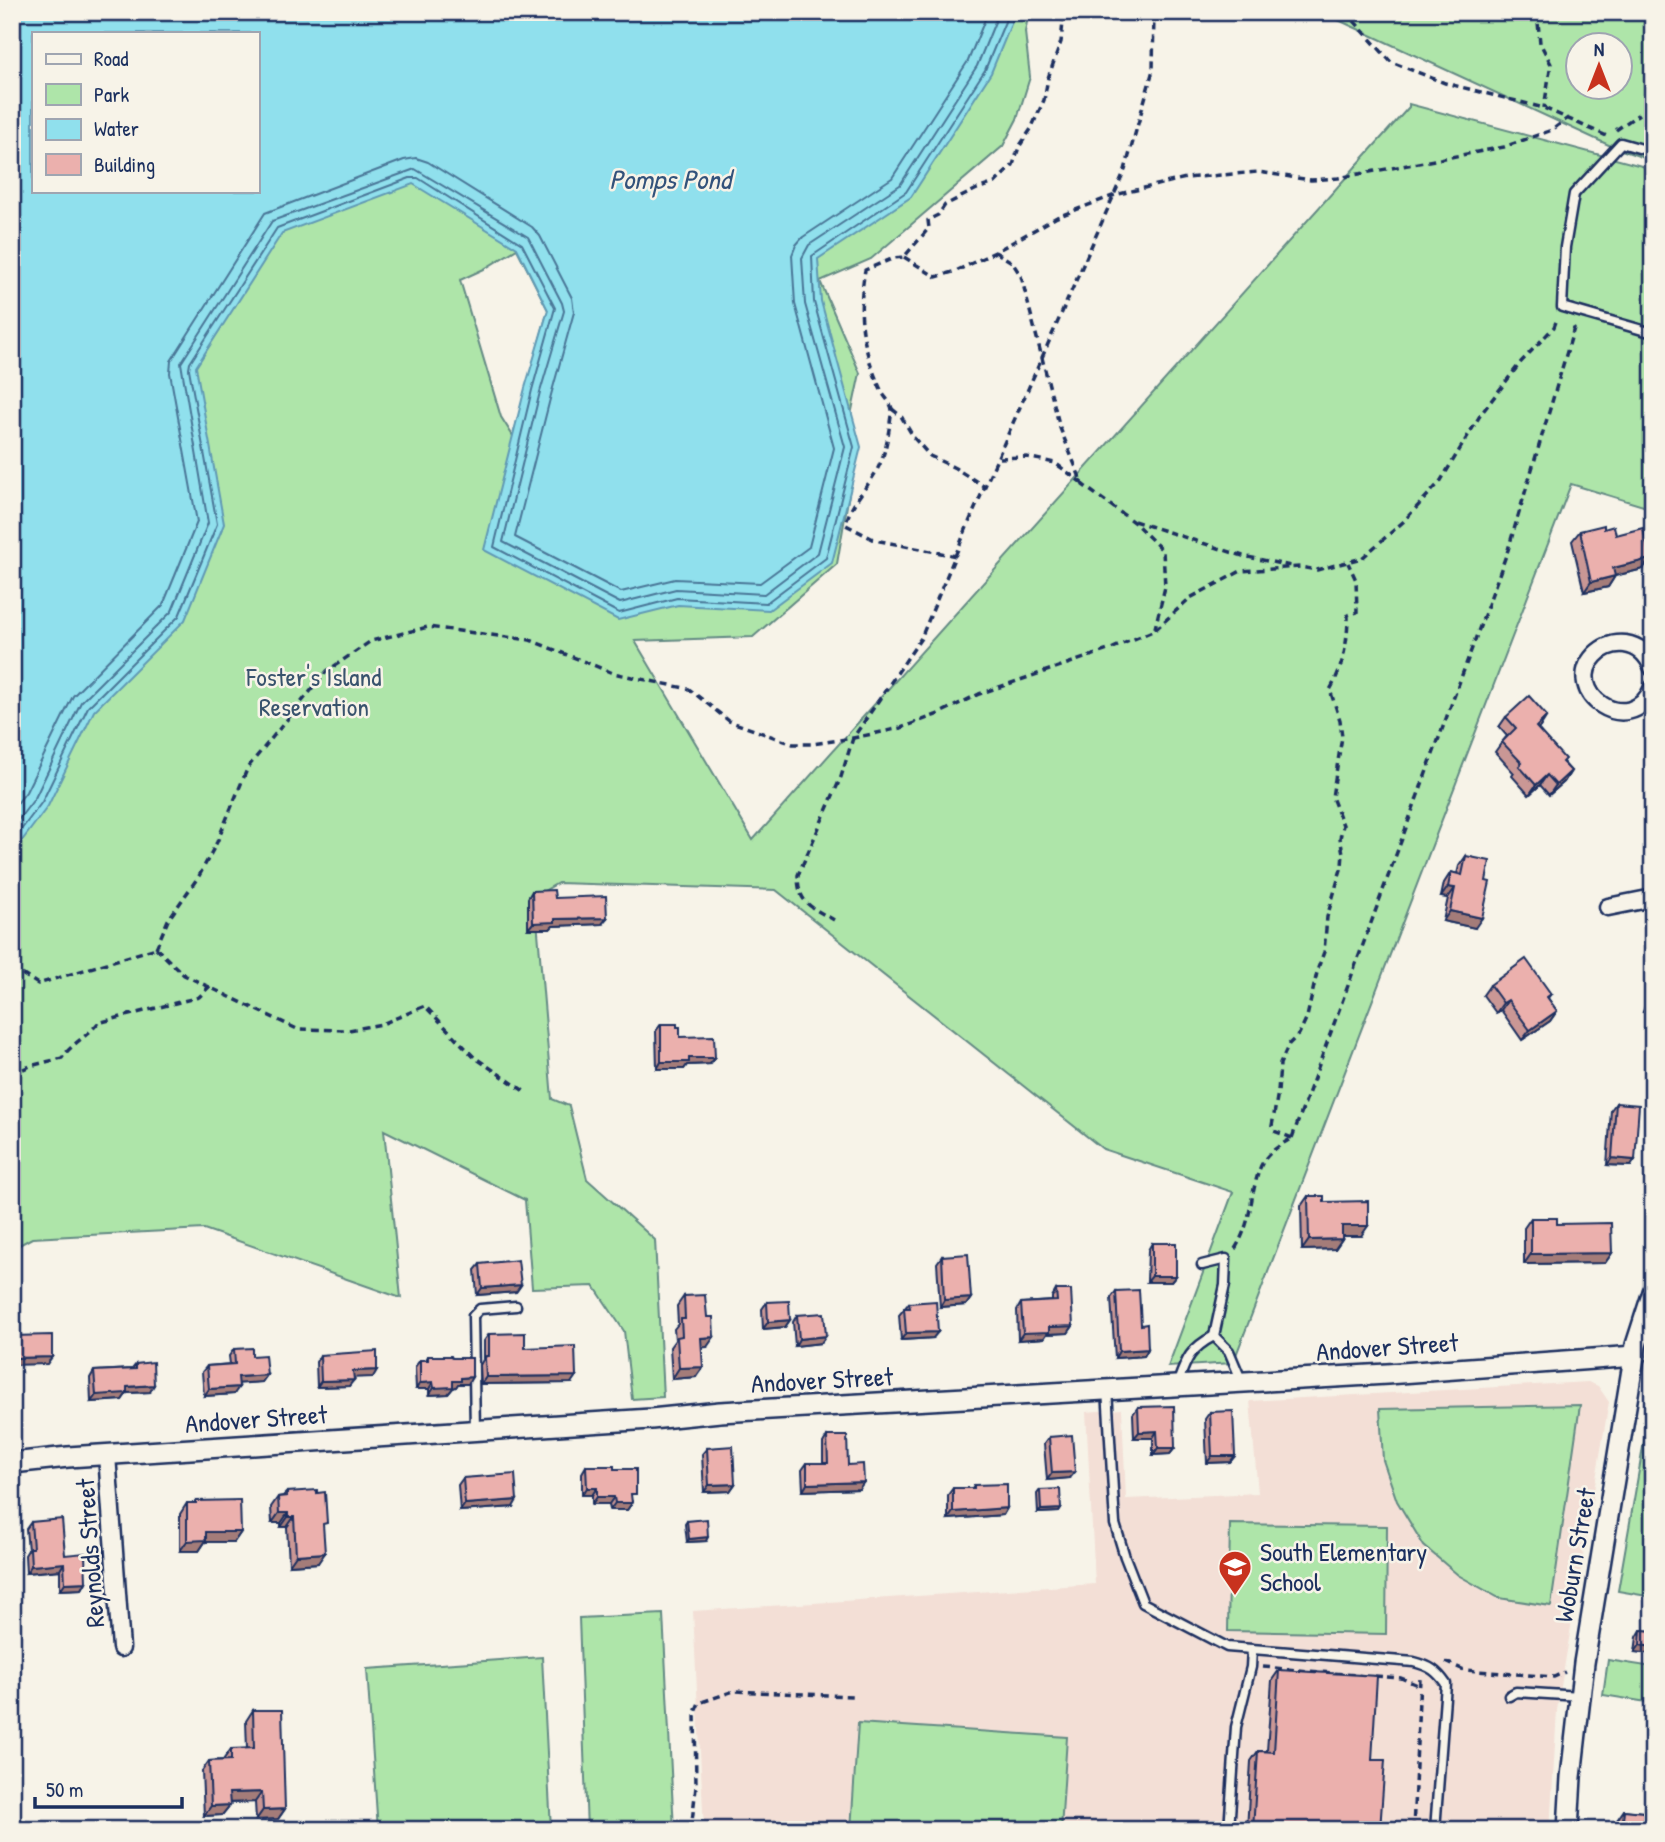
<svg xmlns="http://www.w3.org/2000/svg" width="1665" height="1842" font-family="'Patrick Hand',sans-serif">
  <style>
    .built { fill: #f3dfd6 }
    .green { fill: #aee5a9; stroke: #648a84; stroke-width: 2; fill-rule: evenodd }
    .water { fill: #90e0ed; stroke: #6199b4; stroke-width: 2; fill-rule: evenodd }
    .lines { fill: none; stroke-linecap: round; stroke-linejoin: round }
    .shore { stroke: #4a7697; stroke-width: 2 }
    .service-casing { stroke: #1b2f5e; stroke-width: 13 }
    .minor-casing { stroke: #1b2f5e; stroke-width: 21 }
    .tertiary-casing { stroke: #1b2f5e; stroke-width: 24 }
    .path { stroke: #1b2f5e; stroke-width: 3.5; stroke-dasharray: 7 5; stroke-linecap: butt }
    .service { stroke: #f7f3e8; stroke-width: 8 }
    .minor { stroke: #f7f3e8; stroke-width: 16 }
    .tertiary { stroke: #f7f3e8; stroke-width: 19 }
    .wall { fill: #ca9795; stroke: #1b2f5e; stroke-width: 2 }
    .shaded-wall { fill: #a47b79; stroke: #1b2f5e; stroke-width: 2 }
    .building { fill: #ebb0ad; stroke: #1b2f5e; stroke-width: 2 }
    .labels { text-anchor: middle; stroke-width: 5; stroke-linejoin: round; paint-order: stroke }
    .park-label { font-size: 26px; fill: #38536d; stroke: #f7f3e8 }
    .street-label { font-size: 26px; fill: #1b2f5e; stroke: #f7f3e8 }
    .poi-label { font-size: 26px; fill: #1b2f5e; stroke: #f7f3e8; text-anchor: start }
    .water-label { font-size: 28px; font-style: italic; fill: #32527b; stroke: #f7f3e8 }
  </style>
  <rect width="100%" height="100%" fill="#f7f3e8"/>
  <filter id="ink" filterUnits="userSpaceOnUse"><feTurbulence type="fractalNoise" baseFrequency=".0143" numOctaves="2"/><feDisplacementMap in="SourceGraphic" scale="14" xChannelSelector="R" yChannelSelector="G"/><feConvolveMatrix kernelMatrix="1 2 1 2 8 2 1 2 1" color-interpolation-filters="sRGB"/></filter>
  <g filter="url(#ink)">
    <path class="built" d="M 1588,1382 L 1598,1386 L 1609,1402 L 1557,1710 L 1550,1830 L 704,1830 L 693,1611 L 1095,1584 L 1086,1412 L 1122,1409 L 1126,1499 L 1258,1493 L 1250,1401 Z"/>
    <g class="green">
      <path d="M 12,12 L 1029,12 L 1025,32 L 1030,77 L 1017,119 L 1003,146 L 871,259 L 820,281 L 860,373 L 851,415 L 850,488 L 837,564 L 753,637 L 635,641 L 753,840 L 1409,107 L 1409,104 L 1653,169 L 1653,509 L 1571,484 L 1233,1363 L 1168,1367 L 1233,1192 L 1103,1149 L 776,890 L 558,883 L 535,896 L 552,1099 L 569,1106 L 587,1179 L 655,1240 L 663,1397 L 632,1399 L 624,1331 L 594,1286 L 532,1288 L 525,1200 L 384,1130 L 401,1298 L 204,1229 L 32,1238 L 12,1249 ZM 33,33 L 257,33 L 257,191 L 33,191 ZM 517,249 L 548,310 L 513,436 L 501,417 L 460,280 L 484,269 Z"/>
      <path d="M 1321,12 L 1653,12 L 1653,161 L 1613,147 ZM 1578,46 L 1620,46 L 1620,88 L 1578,88 Z"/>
      <path d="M 1653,1390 L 1653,1597 L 1618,1591 Z"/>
      <path d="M 1580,1405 L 1551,1606 L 1499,1598 L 1458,1575 L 1424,1546 L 1397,1501 L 1383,1460 L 1380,1409 Z"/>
      <path d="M 1230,1524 L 1387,1526 L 1386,1634 L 1228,1631 Z"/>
      <path d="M 663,1614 L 674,1830 L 587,1830 L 579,1618 Z"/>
      <path d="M 542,1657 L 551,1830 L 378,1830 L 367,1669 Z"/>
      <path d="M 1608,1660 L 1653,1667 L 1653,1703 L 1603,1695 Z"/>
      <path d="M 858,1723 L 1067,1737 L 1061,1830 L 851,1830 Z"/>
    </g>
    <path class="water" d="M 12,12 L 1016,12 L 991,73 L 911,197 L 818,259 L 821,301 L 861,447 L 832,563 L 769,610 L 678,605 L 618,620 L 484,550 L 525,388 L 548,310 L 517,248 L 413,184 L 282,233 L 196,367 L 224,524 L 185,620 L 94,711 L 48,806 L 12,854 ZM 33,33 L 257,33 L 257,191 L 33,191 Z"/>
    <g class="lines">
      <g class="shore">
        <path d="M 12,810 L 26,792 L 73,696 L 163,605 L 197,522 L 170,373 L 171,361 L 265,213 L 404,160 L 416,158 L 428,162 L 532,227 L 540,236 L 572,298 L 574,312 L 551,395 L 515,537 L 621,592 L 675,579 L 760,583 L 809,547 L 834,448 L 795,304 L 792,255 L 796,245 L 803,237 L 892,178 L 968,61 L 988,12"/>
        <path d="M 12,828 L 35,798 L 81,702 L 172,611 L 208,523 L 181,363 L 272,221 L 415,169 L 528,237 L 562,303 L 564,311 L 540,392 L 503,542 L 620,603 L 676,589 L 764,594 L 818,553 L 845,447 L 805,304 L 802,258 L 809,245 L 900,185 L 977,66 L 999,12"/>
        <path d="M 12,842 L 42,802 L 88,707 L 179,616 L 217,524 L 189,369 L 190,363 L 277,228 L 410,178 L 418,178 L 522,244 L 555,308 L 532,390 L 494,547 L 619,613 L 677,598 L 766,603 L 826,558 L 854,447 L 814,302 L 812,256 L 906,192 L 985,70 L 1009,12"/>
      </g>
      <defs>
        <g id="service">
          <path d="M 1650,107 L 1653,100"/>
          <path d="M 1653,152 L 1621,143 L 1574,194 L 1565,247 L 1562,307 L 1653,333"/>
          <path d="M 1202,1265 L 1226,1259 L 1225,1285 L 1214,1336"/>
          <path d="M 1177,1385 C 1186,1360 1189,1349 1214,1336 L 1229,1351 L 1242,1382"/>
          <path d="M 1107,1389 L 1115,1524 L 1125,1557 L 1143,1603 L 1227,1647 L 1414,1662 C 1430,1666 1437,1671 1446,1684 L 1435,1830"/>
          <path d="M 475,1431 L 473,1316 L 480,1309 L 516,1306"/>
          <path d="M 1509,1696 L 1516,1692 L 1580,1696"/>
          <path d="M 1229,1830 L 1236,1727 L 1251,1667 L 1252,1649"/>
        </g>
        <g id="minor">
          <path d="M 1653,668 C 1648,655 1639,646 1625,644 C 1614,643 1603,647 1595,655 C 1560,692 1630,741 1653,688"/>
          <path d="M 1608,907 L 1653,898"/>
          <path d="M 107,1455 L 121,1648"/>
        </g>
        <g id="tertiary">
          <path d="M 12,1463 L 68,1457 L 651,1419 L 720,1412 L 1387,1374 L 1635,1356"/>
          <path d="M 1568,1830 L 1571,1777 L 1584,1663 L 1636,1345 L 1653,1292"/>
        </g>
      </defs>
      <use href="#service" class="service-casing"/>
      <use href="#minor" class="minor-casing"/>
      <use href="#tertiary" class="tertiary-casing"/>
      <g class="path">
        <path d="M 1346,12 L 1391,62 L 1445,83 L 1544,108 L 1609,137"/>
        <path d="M 1537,12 L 1540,43 L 1551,64 L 1544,108"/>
        <path d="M 1616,130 L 1639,114"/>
        <path d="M 995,252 L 1012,262 L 1021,276 L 1060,428 L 1083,485 L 1136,524 L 1163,551 L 1165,587 L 1155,628"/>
        <path d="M 904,257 L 936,277 L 956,271 L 995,252 L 1057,217 L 1115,195 L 1186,178 L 1258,172 L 1311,180 L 1338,178 L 1504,147 L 1552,130 L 1568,118"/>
        <path d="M 892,409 L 901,416 L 914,438 L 930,456 L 955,468 L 985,487"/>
        <path d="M 999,458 L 1027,457 L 1055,463 L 1082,483"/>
        <path d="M 1134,521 L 1243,556 L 1291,566"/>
        <path d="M 956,556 L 875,540 L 846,525 C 849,504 868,488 878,468 C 887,451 889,428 892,409 C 890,401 884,397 881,390 C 862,348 857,315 865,270 L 894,258 L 904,257 L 929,228 L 928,220 L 938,215 L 945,205 L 977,189 L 995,183 L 1013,165 L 1019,147 L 1031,129 L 1044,100 L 1048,78 L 1061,42 L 1064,12"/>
        <path d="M 834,920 C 811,907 798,904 798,875 L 841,777 L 853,738 L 921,638 L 970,520 L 1125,170 L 1153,70 L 1154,12"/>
        <path d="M 156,948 L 168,920 L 199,876 L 217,842 L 248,767 L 327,671 L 371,641 L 428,627 L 530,640 L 613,673 L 689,689 L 729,721 L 793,744 L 812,744 L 853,738 L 901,728 L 936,715 L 979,694 L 1111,649 L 1155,630 L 1190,598 L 1241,571 L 1300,567 L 1317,570 L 1362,558 L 1403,522 L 1440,482 L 1481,414 L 1521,362 L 1554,327 L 1557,319"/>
        <path d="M 156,948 L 184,975 L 297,1029 L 349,1030 L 382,1024 L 425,1006 L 474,1057 L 524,1091"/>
        <path d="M 12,968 L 38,984 L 156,948"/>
        <path d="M 12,1074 L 30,1066 L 62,1058 C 72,1043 87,1037 98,1023 L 199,997 L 210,986"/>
        <path d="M 1292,1138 L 1508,550 L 1574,328 L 1571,324"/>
        <path d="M 1292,1138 L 1274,1131 L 1272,1126 L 1278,1092 L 1280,1064 L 1289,1044 L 1299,1034 L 1307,1017 L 1318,968 L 1324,952 L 1327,917 L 1342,866 L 1343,853 L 1340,838 L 1343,825 L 1332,797 L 1342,737 L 1340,720 L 1330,690 C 1343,667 1348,642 1348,615 L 1357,612 L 1356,580 L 1348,563"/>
        <path d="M 1235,1249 C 1253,1220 1249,1197 1260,1168 C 1265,1154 1280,1145 1292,1138"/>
        <path d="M 1446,1662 L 1464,1670 L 1554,1677 L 1565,1672"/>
        <path d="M 1263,1667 L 1367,1676"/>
        <path d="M 1375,1676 L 1401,1678 L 1420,1686"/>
        <path d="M 691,1830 L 696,1787 L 695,1712 L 699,1703 L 734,1691 L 852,1696"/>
        <path d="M 1413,1830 L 1420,1678"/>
      </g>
      <use href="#service" class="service"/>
      <use href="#minor" class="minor"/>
      <use href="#tertiary" class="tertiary"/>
    </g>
    <g class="wall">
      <path d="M 1604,529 L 1616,535 L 1643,569 L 1615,576 L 1608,587 L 1584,592 L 1572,541 L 1580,531 Z"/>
      <path d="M 1506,717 L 1540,727 L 1538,729 L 1563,762 L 1571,771 L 1564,782 L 1549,795 L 1540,785 L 1529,795 L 1512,776 L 1514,773 L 1495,752 L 1502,742 L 1507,736 L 1499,727 Z"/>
      <path d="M 1466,856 L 1475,928 L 1443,921 L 1448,898 L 1441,897 L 1444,883 L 1451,872 L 1457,874 L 1459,866 Z"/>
      <path d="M 532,891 L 555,898 L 602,924 L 553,926 L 550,929 L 528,929 L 528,898 Z"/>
      <path d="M 1490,985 L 1551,994 L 1548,998 L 1557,1011 L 1550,1021 L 1522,1040 L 1501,1010 L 1496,1013 L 1483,995 Z"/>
      <path d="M 1653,989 L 1653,1015 L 1643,1012 L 1650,992 Z"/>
      <path d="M 1653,1016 L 1653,1040 L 1645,1037 Z"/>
      <path d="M 661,1024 L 677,1027 L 680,1037 L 710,1064 L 687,1065 L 684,1069 L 657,1069 L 656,1031 Z"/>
      <path d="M 1616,1103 L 1631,1166 L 1607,1165 L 1611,1110 Z"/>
      <path d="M 1308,1196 L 1324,1202 L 1361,1236 L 1342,1236 L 1342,1239 L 1335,1249 L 1302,1250 L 1301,1206 Z"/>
      <path d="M 1531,1218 L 1557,1224 L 1612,1253 L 1605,1263 L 1524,1264 L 1524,1228 Z"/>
      <path d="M 1152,1243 L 1176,1276 L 1171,1282 L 1147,1282 L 1148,1250 Z"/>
      <path d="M 942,1256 L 971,1298 L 966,1305 L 940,1307 L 937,1263 Z"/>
      <path d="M 480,1264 L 521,1285 L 516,1292 L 477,1295 L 475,1270 Z"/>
      <path d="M 1056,1290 L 1073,1326 L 1068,1333 L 1047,1334 L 1044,1338 L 1018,1340 L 1017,1310 L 1021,1303 L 1052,1301 L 1052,1297 Z"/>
      <path d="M 1116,1291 L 1141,1325 L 1148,1349 L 1144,1356 L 1115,1358 L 1111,1298 Z"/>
      <path d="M 684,1296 L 707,1347 L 702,1347 L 696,1377 L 672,1379 L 670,1347 L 675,1340 L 674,1329 L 678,1324 L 677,1306 Z"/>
      <path d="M 767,1302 L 790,1320 L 785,1327 L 763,1329 L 762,1309 Z"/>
      <path d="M 909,1303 L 933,1338 L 901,1340 L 899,1315 Z"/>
      <path d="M 797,1315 L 821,1343 L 795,1346 L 793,1322 Z"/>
      <path d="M 489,1334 L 525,1348 L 571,1383 L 481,1384 L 480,1365 L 484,1358 L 484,1341 Z"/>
      <path d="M 234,1349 L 252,1356 L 267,1375 L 262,1382 L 239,1383 L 234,1394 L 204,1396 L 202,1372 L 207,1366 L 230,1364 L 229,1356 Z"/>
      <path d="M 320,1355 L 373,1377 L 354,1377 L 349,1386 L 317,1387 L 316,1362 Z"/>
      <path d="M 428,1356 L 452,1358 L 468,1384 L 458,1384 L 456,1387 L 453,1388 L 448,1394 L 429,1395 L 429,1389 L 416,1389 L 415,1367 L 420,1360 L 426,1360 Z"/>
      <path d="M 136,1364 L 150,1392 L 127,1393 L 122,1400 L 91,1402 L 90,1378 L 94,1371 L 132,1369 Z"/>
      <path d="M 1138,1407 L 1175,1448 L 1170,1454 L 1153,1455 L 1153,1438 L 1134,1438 L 1133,1414 Z"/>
      <path d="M 1210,1412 L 1235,1456 L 1230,1462 L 1207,1463 L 1205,1419 Z"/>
      <path d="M 827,1436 L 848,1465 L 859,1489 L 803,1491 L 802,1470 L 807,1463 L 823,1463 L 823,1443 Z"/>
      <path d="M 1049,1437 L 1070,1478 L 1047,1480 L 1044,1444 Z"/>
      <path d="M 707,1448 L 735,1484 L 730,1491 L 704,1492 L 702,1454 Z"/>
      <path d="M 586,1466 L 632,1501 L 632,1503 L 627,1510 L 610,1510 L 609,1504 L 592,1504 L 592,1495 L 582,1495 L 582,1473 Z"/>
      <path d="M 463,1478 L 513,1507 L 460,1511 L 458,1485 Z"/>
      <path d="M 974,1485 L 1007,1508 L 1003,1515 L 948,1519 L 948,1495 L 953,1488 L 972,1488 Z"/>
      <path d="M 1040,1490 L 1061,1509 L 1059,1512 L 1038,1513 L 1037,1494 Z"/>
      <path d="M 287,1492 L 323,1528 L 318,1563 L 289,1565 L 287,1527 L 281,1527 L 281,1523 L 272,1523 L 271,1507 L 278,1497 L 283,1496 Z"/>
      <path d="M 196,1501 L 241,1532 L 234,1542 L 205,1542 L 199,1551 L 180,1551 L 180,1514 L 187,1503 L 194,1503 Z"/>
      <path d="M 687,1521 L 706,1541 L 687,1542 L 685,1524 Z"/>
      <path d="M 31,1522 L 65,1555 L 86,1582 L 82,1589 L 60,1590 L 60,1570 L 26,1573 L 25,1555 L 28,1550 L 26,1529 Z"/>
      <path d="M 1653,1623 L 1653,1654 L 1635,1652 L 1637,1637 L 1641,1630 L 1652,1631 Z"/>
      <path d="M 1279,1670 L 1372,1760 L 1380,1830 L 1247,1830 L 1251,1761 L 1258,1751 L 1267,1751 L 1272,1680 Z"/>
      <path d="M 253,1710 L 285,1809 L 278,1819 L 256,1820 L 255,1802 L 229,1803 L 230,1805 L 222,1815 L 204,1816 L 202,1771 L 209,1761 L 223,1760 L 231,1749 L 247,1749 L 246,1721 Z"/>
      <path d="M 1653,1797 L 1653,1830 L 1616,1830 L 1617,1820 L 1624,1810 L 1645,1812 L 1645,1808 Z"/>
    </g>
    <g class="shaded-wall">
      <path d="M 1650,559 L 1643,569 L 1606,578 L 1613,568 Z"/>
      <path d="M 1615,576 L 1608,587 L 1584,592 L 1591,582 Z"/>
      <path d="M 1547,716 L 1540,727 L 1529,737 L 1536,727 Z"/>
      <path d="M 1571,771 L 1564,782 L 1549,795 L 1556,785 Z"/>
      <path d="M 1547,775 L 1540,785 L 1529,795 L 1536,785 Z"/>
      <path d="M 1448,887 L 1455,888 L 1448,898 L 1441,897 Z"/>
      <path d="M 1450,911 L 1482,918 L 1475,928 L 1443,921 Z"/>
      <path d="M 607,918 L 602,924 L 553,926 L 550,929 L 528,929 L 533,923 L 555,919 Z"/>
      <path d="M 1508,1000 L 1501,1010 L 1496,1013 L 1503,1003 Z"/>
      <path d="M 1648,1005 L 1653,1007 L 1653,1015 L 1643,1012 Z"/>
      <path d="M 1557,1011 L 1550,1021 L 1522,1040 L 1530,1030 Z"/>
      <path d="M 1649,1030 L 1653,1031 L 1653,1040 L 1645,1037 Z"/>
      <path d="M 689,1058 L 715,1058 L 710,1064 L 687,1065 L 684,1069 L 657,1069 L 661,1062 Z"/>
      <path d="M 1612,1158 L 1635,1160 L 1631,1166 L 1607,1165 Z"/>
      <path d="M 1342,1226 L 1368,1226 L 1361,1236 L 1335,1236 Z"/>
      <path d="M 1342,1239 L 1335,1249 L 1302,1250 L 1309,1240 Z"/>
      <path d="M 1612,1253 L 1605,1263 L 1524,1264 L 1531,1254 Z"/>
      <path d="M 1152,1276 L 1176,1276 L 1171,1282 L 1147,1282 Z"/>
      <path d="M 521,1285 L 516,1292 L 477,1295 L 482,1288 Z"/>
      <path d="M 971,1298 L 966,1305 L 940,1307 L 944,1300 Z"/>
      <path d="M 790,1320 L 785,1327 L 763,1329 L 768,1322 Z"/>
      <path d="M 1073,1326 L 1068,1333 L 1047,1334 L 1044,1338 L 1018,1340 L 1023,1333 L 1049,1327 Z"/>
      <path d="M 938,1332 L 933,1338 L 901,1340 L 906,1333 Z"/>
      <path d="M 826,1336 L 821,1343 L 795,1346 L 799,1339 Z"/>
      <path d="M 714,1337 L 707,1347 L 694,1348 L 701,1338 Z"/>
      <path d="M 1148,1349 L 1144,1356 L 1115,1358 L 1119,1351 Z"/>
      <path d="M 52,1357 L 47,1364 L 12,1365 L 12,1358 Z"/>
      <path d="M 703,1367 L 696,1377 L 672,1379 L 679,1368 Z"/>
      <path d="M 377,1370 L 373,1377 L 349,1378 L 353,1371 Z"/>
      <path d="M 267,1375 L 262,1382 L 234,1384 L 238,1377 Z"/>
      <path d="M 576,1376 L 571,1383 L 481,1384 L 486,1377 Z"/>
      <path d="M 472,1377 L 468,1384 L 458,1384 L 456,1387 L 453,1388 L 448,1394 L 429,1395 L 434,1388 L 461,1378 Z"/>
      <path d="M 354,1380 L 349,1386 L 317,1387 L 321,1381 Z"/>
      <path d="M 433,1382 L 429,1389 L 416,1389 L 420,1383 Z"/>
      <path d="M 154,1385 L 150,1392 L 126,1393 L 127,1393 L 122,1400 L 91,1402 L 96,1395 L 127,1387 Z"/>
      <path d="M 239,1387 L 234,1394 L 204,1396 L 209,1389 Z"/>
      <path d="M 1157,1431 L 1153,1438 L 1134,1438 L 1139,1432 Z"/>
      <path d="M 1158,1448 L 1175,1448 L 1170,1454 L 1153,1455 Z"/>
      <path d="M 1212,1456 L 1235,1456 L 1230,1462 L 1207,1463 Z"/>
      <path d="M 1075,1472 L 1070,1478 L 1047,1480 L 1052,1473 Z"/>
      <path d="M 864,1482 L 859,1489 L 803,1491 L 807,1484 Z"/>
      <path d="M 735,1484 L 730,1491 L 704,1492 L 709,1485 Z"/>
      <path d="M 587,1488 L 597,1488 L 592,1495 L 582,1495 Z"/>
      <path d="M 597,1497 L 614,1497 L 609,1504 L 592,1504 Z"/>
      <path d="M 517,1500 L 513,1507 L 460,1511 L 465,1504 Z"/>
      <path d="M 615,1503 L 632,1503 L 627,1510 L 610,1510 Z"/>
      <path d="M 1007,1508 L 1003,1515 L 948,1519 L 953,1512 Z"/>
      <path d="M 1061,1509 L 1059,1512 L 1038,1513 L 1041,1510 Z"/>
      <path d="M 279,1513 L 288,1513 L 281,1523 L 272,1523 Z"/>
      <path d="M 288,1517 L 294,1517 L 287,1527 L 281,1527 Z"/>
      <path d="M 206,1532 L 241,1532 L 234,1542 L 205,1542 L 199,1551 L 180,1551 L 187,1541 Z"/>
      <path d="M 708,1537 L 706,1541 L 687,1542 L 689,1539 Z"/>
      <path d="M 325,1553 L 318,1563 L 289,1565 L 296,1555 Z"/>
      <path d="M 64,1563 L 60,1570 L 26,1573 L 31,1566 Z"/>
      <path d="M 86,1582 L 82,1589 L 60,1590 L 65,1583 Z"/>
      <path d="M 1640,1645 L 1653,1647 L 1653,1654 L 1635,1652 Z"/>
      <path d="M 262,1792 L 255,1802 L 222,1803 L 229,1793 Z"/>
      <path d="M 230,1805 L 222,1815 L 204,1816 L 211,1806 Z"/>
      <path d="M 285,1809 L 278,1819 L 256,1820 L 263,1810 Z"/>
    </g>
    <g class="building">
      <path d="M 1604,525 L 1604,529 L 1614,526 L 1616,535 L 1643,528 L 1650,559 L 1613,568 L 1615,576 L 1591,582 L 1580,531 Z"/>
      <path d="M 1529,696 L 1547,716 L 1536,727 L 1565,759 L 1562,762 L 1571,771 L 1556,785 L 1547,775 L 1536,785 L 1519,766 L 1522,763 L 1502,742 L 1516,728 L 1506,717 Z"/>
      <path d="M 1466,856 L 1490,861 L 1486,881 L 1490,882 L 1482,918 L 1450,911 L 1455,888 L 1448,887 L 1451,872 L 1462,875 Z"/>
      <path d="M 554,890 L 555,898 L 606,896 L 607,918 L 555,919 L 555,922 L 533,923 L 532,891 Z"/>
      <path d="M 1526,959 L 1551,994 L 1547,997 L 1557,1011 L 1530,1030 L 1508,1000 L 1503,1003 L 1490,985 Z"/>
      <path d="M 1653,992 L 1653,1007 L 1648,1005 Z"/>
      <path d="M 1653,1021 L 1653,1031 L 1649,1030 Z"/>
      <path d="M 661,1024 L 677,1024 L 677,1027 L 680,1027 L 680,1037 L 714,1036 L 715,1058 L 689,1058 L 689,1062 L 661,1062 Z"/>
      <path d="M 1616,1103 L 1639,1105 L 1635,1160 L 1612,1158 Z"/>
      <path d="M 1308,1196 L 1324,1196 L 1324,1202 L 1368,1201 L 1368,1226 L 1342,1226 L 1342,1239 L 1309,1240 Z"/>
      <path d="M 1531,1218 L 1557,1218 L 1557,1224 L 1611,1223 L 1612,1253 L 1531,1254 Z"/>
      <rect x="1152" y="1243" width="24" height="33"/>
      <path d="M 968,1254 L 971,1298 L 944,1300 L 942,1256 Z"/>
      <path d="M 518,1260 L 521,1285 L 482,1288 L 480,1264 Z"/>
      <path d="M 1056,1290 L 1071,1290 L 1073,1326 L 1049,1327 L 1049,1332 L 1023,1333 L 1021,1303 L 1057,1301 Z"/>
      <path d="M 1139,1290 L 1141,1325 L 1147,1324 L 1148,1349 L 1119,1351 L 1116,1291 Z"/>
      <path d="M 705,1295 L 707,1317 L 713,1317 L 714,1337 L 701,1338 L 703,1367 L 679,1368 L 677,1337 L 682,1336 L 681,1319 L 685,1319 L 684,1296 Z"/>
      <path d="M 789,1301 L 790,1320 L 768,1322 L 767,1302 Z"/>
      <path d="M 936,1301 L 938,1332 L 906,1333 L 904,1308 L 910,1308 L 909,1303 Z"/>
      <path d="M 824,1313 L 826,1336 L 799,1339 L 797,1315 Z"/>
      <path d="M 525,1333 L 525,1348 L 575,1346 L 576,1376 L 486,1377 L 485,1358 L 486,1356 L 489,1356 L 489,1334 Z"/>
      <path d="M 52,1335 L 52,1357 L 12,1358 L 12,1336 Z"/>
      <path d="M 252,1348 L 252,1356 L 265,1355 L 267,1375 L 238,1377 L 239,1387 L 209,1389 L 207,1366 L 235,1364 L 234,1349 Z"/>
      <path d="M 377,1351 L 377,1370 L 353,1371 L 354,1380 L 321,1381 L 320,1355 Z"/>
      <path d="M 428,1356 L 451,1356 L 452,1358 L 472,1358 L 472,1377 L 461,1378 L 461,1381 L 453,1381 L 453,1387 L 434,1388 L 433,1382 L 420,1383 L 420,1360 L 428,1360 Z"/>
      <path d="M 153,1362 L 154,1385 L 127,1387 L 127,1393 L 96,1395 L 94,1371 L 136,1369 L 136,1364 Z"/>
      <path d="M 1174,1406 L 1175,1448 L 1158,1448 L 1157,1431 L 1139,1432 L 1138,1407 Z"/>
      <path d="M 1233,1411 L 1235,1456 L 1212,1456 L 1210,1412 Z"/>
      <path d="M 1072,1435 L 1075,1472 L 1052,1473 L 1049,1437 Z"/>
      <path d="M 827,1436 L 847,1436 L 848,1465 L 863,1464 L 864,1482 L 807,1484 L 807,1463 L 828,1463 Z"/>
      <path d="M 733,1446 L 735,1484 L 709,1485 L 707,1448 Z"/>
      <path d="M 586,1466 L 614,1466 L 614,1469 L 636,1469 L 636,1494 L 631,1494 L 632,1503 L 615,1503 L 614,1497 L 597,1497 L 597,1488 L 587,1488 Z"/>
      <path d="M 515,1474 L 517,1500 L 465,1504 L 463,1478 Z"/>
      <path d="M 1007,1484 L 1007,1508 L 953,1512 L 953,1488 L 974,1488 L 974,1485 Z"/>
      <path d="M 1060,1489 L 1061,1509 L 1041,1510 L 1040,1490 Z"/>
      <path d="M 317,1490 L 317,1493 L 325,1492 L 327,1523 L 323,1524 L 325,1553 L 296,1555 L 294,1517 L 288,1517 L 288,1513 L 279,1513 L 278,1497 L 287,1496 L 287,1492 Z"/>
      <path d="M 240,1500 L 241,1532 L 206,1532 L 206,1540 L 187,1541 L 187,1503 L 196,1503 L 196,1501 Z"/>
      <path d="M 62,1519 L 65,1555 L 85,1553 L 86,1582 L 65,1583 L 64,1563 L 31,1566 L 30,1548 L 33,1548 L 31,1522 Z"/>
      <path d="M 707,1519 L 708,1537 L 689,1539 L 687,1521 Z"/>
      <path d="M 1641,1630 L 1653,1631 L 1653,1647 L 1640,1645 Z"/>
      <path d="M 1279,1670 L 1377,1676 L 1372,1760 L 1385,1760 L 1380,1830 L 1253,1830 L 1258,1751 L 1274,1752 Z"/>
      <path d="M 253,1710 L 282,1710 L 285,1809 L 263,1810 L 262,1792 L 229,1793 L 230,1805 L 211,1806 L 209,1761 L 231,1760 L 231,1749 L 254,1748 Z"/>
      <path d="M 1653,1797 L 1653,1830 L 1622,1830 L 1624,1810 L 1651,1813 Z"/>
    </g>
  </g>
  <defs>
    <symbol id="school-pin" viewBox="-11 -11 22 30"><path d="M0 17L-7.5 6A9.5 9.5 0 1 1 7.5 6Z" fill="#c8321e" stroke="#f7f3e8"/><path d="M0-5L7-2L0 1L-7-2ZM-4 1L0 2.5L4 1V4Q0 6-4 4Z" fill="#fff"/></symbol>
  </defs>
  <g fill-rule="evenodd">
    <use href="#school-pin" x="1216" y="1548" width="38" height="52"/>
  </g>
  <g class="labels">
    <g class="park-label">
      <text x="314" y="686">Foster's Island<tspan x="314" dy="30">Reservation</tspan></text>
    </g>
    <g class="street-label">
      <text transform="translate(1387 1347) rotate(-4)" y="9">Andover Street</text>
      <text transform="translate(822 1380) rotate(-3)" y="9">Andover Street</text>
      <text transform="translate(256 1419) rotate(-4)" y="9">Andover Street</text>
      <text transform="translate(90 1553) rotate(-94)" y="9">Reynolds Street</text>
      <text transform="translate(1575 1555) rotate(-80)" y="9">Woburn Street</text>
    </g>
    <g class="poi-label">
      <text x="1260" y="1561">South Elementary<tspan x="1260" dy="30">School</tspan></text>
    </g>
    <g class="water-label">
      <text x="670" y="189">Pomps Pond</text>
    </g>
  </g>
  <rect width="1665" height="1842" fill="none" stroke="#f7f3e8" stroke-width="42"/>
  <rect x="21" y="21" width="1623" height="1800" fill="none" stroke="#1b2f5e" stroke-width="2.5" filter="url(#ink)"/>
  <rect x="32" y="32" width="228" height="161" fill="#f7f3e8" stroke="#9fa5b1" stroke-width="2"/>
  <rect x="46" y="54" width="35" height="10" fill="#f7f3e8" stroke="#9fa5b1" stroke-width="2"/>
  <text x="94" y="66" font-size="21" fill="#1b2f5e">Road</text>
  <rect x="46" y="84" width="35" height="21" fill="#aee5a9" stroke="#9fa5b1" stroke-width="2"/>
  <text x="94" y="102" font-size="21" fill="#1b2f5e">Park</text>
  <rect x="46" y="119" width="35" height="21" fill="#90e0ed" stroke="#9fa5b1" stroke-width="2"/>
  <text x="94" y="136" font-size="21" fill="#1b2f5e">Water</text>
  <rect x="46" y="154" width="35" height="21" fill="#ebb0ad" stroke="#9fa5b1" stroke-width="2"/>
  <text x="94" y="172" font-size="21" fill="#1b2f5e">Building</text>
  <g transform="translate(1599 66)"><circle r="33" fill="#f7f3e8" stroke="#9fa5b1" stroke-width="2"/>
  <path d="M0-5L12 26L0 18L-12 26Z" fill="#c8321e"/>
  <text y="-10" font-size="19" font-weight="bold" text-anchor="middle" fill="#1b2f5e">N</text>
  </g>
  <path d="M35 1797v10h147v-10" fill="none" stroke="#1b2f5e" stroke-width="3.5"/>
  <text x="46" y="1797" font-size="21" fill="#1b2f5e" stroke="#f7f3e8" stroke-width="5" paint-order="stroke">50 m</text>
</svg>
